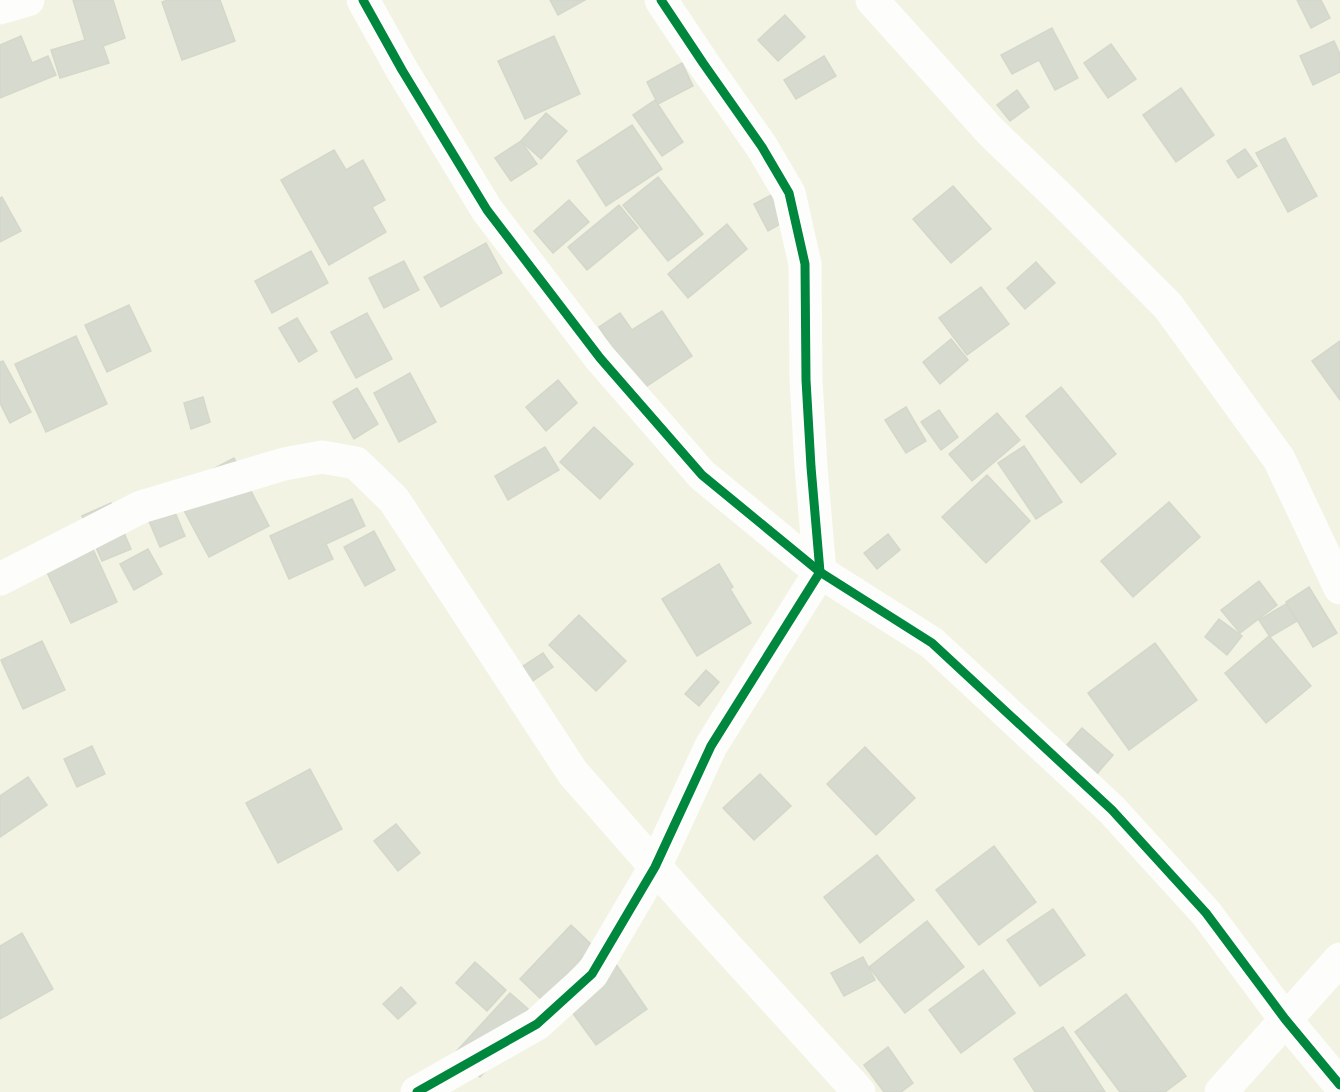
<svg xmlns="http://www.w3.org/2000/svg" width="1340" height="1092" font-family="Karla,sans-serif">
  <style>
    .building { fill: #d7dace; stroke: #d4d8cb; stroke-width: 1.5 }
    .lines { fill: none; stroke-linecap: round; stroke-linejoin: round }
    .street { stroke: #fdfdfb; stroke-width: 33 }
    .cycleway-casing { stroke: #fff; stroke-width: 13 }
    .cycleway { stroke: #00873e; stroke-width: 9 }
  </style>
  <rect width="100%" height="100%" fill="#f2f3e3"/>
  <g class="building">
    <path d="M 73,0 L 113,0 L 125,38 L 103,46 L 109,63 L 60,78 L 51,50 L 85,40 Z"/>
    <path d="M 168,0 L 220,0 L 235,41 L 182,60 L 162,2 Z"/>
    <path d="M 550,0 L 585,0 L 558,15 Z"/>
    <path d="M 1297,0 L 1321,0 L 1330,18 L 1311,28 Z"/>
    <path d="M 785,15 L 805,37 L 778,61 L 758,40 Z"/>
    <path d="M 1052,28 L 1078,78 L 1055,90 L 1039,60 L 1012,74 L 1001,55 Z"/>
    <path d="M 21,36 L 32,63 L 48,56 L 56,75 L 0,98 L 0,45 Z"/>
    <path d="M 554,36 L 580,94 L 525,119 L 498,61 Z"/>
    <path d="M 1334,41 L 1340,54 L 1340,72 L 1313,85 L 1300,56 Z"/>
    <path d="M 1111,44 L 1136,79 L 1108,98 L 1084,63 Z"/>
    <path d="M 824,56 L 836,76 L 796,99 L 784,80 Z"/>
    <path d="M 682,63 L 693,86 L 658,104 L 647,82 Z"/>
    <path d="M 1181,88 L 1214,135 L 1176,162 L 1143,115 Z"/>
    <path d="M 1017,90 L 1029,107 L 1010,121 L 997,105 Z"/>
    <path d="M 655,100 L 683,142 L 662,156 L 633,115 Z"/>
    <path d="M 546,113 L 567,131 L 541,159 L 521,141 Z"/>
    <path d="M 632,125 L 662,169 L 606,206 L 577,161 Z"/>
    <path d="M 1285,138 L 1317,196 L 1288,212 L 1256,153 Z"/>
    <path d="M 521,141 L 537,164 L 511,181 L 495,158 Z"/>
    <path d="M 1245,149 L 1257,166 L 1238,178 L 1227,161 Z"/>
    <path d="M 334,150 L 346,170 L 363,160 L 385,200 L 372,207 L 386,232 L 329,265 L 281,180 Z"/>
    <path d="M 658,177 L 703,234 L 668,261 L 623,205 Z"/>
    <path d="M 953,186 L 991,229 L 951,263 L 913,219 Z"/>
    <path d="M 781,190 L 796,215 L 768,231 L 754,204 Z"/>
    <path d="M 2,197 L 21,231 L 0,242 L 0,198 Z"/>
    <path d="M 569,200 L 589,222 L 553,253 L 534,231 Z"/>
    <path d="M 619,205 L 638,228 L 587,270 L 568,247 Z"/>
    <path d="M 727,224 L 747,249 L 688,298 L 668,274 Z"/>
    <path d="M 486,243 L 502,273 L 441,307 L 424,277 Z"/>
    <path d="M 311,251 L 328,283 L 272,313 L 255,281 Z"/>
    <path d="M 404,261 L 419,290 L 384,308 L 369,278 Z"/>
    <path d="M 1036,262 L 1055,283 L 1025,309 L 1007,288 Z"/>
    <path d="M 981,287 L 1009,324 L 967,355 L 939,318 Z"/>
    <path d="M 129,305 L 151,351 L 107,372 L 85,325 Z"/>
    <path d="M 662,311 L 692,356 L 635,394 L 612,347 L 599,327 L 620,313 L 632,330 Z"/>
    <path d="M 367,313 L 392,359 L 356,378 L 331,332 Z"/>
    <path d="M 297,318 L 317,351 L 299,362 L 279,328 Z"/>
    <path d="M 76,336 L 107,404 L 46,432 L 15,364 Z"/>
    <path d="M 951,339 L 968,360 L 940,384 L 923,362 Z"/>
    <path d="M 1340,341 L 1340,400 L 1312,361 Z"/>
    <path d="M 3,361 L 31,412 L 10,423 L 0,403 L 0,362 Z"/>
    <path d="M 410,373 L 436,422 L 399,442 L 374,393 Z"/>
    <path d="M 558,380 L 577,403 L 546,431 L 526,407 Z"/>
    <path d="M 1061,387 L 1116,454 L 1081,483 L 1026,416 Z"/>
    <path d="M 357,388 L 378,424 L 354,439 L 333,402 Z"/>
    <path d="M 203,397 L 210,422 L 191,429 L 184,403 Z"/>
    <path d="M 906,407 L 926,441 L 906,453 L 885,420 Z"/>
    <path d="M 939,410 L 958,437 L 941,450 L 921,422 Z"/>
    <path d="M 997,413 L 1020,440 L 972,481 L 949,454 Z"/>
    <path d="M 594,427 L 633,464 L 600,499 L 560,462 Z"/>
    <path d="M 1024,446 L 1062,502 L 1036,519 L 998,463 Z"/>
    <path d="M 545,447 L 559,470 L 508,500 L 495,476 Z"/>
    <path d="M 234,458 L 269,526 L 209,557 L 173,490 Z"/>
    <path d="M 987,475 L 1030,521 L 986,563 L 942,517 Z"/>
    <path d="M 168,496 L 185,536 L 160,547 L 143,507 Z"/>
    <path d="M 352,499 L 365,526 L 326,544 L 333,559 L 289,579 L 270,536 Z"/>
    <path d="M 1169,502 L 1200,537 L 1133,597 L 1101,561 Z"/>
    <path d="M 111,503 L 131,549 L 102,561 L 82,516 Z"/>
    <path d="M 374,531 L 395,570 L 365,586 L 344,547 Z"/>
    <path d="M 888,534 L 900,550 L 877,569 L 864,553 Z"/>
    <path d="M 92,547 L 117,602 L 71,623 L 45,568 Z"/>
    <path d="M 148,549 L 162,574 L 134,590 L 120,564 Z"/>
    <path d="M 719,564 L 733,587 L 730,589 L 751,623 L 697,656 L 662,599 Z"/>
    <path d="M 1259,581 L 1277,605 L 1240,633 L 1221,610 Z"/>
    <path d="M 1309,587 L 1337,633 L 1313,647 L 1286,602 Z"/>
    <path d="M 1286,604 L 1297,621 L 1270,637 L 1259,620 Z"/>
    <path d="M 579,615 L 626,661 L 596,691 L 549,645 Z"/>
    <path d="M 1219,619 L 1242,636 L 1227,655 L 1205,637 Z"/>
    <path d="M 1269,636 L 1311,686 L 1266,723 L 1225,673 Z"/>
    <path d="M 42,641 L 65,690 L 23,709 L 1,660 Z"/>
    <path d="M 1155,643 L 1197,700 L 1129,750 L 1088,693 Z"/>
    <path d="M 543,653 L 553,667 L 524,687 L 514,672 Z"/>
    <path d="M 706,670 L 719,682 L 699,706 L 685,694 Z"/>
    <path d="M 1082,728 L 1113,755 L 1096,775 L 1065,747 Z"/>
    <path d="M 92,746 L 105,774 L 77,787 L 64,759 Z"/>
    <path d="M 865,747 L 915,798 L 876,835 L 827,784 Z"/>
    <path d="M 310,769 L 342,829 L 278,863 L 246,803 Z"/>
    <path d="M 760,774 L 791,806 L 754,840 L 723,808 Z"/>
    <path d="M 28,777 L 47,805 L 0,837 L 0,796 Z"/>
    <path d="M 396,824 L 420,853 L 398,871 L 374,841 Z"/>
    <path d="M 994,846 L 1036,902 L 979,945 L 936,890 Z"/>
    <path d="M 877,855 L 914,900 L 860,943 L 824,897 Z"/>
    <path d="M 1053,909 L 1085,955 L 1040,986 L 1007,940 Z"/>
    <path d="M 927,921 L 964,967 L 905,1013 L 869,967 Z"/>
    <path d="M 571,925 L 593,946 L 542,1000 L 520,979 Z"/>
    <path d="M 22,933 L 53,989 L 0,1019 L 0,946 Z"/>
    <path d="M 863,957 L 875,980 L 844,996 L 831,973 Z"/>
    <path d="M 613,960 L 647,1009 L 596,1045 L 561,997 Z"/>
    <path d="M 475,962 L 506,990 L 487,1011 L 456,983 Z"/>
    <path d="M 983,970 L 1015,1013 L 961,1053 L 929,1010 Z"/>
    <path d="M 401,987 L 416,1003 L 398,1019 L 383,1004 Z"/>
    <path d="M 510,993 L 535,1015 L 480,1077 L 454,1054 Z"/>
    <path d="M 1126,994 L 1186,1076 L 1165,1092 L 1120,1092 L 1075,1032 Z"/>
    <path d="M 1063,1027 L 1105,1092 L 1035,1092 L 1014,1059 Z"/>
    <path d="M 888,1047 L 913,1083 L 901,1092 L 884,1092 L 864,1065 Z"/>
  </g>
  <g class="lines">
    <g class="street">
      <path d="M 363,0 L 402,70 L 487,210 L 600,358 L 702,475 L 820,572 L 932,643 L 1112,810 L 1206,913 L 1285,1019 L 1340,1085"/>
      <path d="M 872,0 L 991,132 L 1063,201 L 1168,306 L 1279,459 L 1340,588"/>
      <path d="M 0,8 L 28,0"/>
      <path d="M 0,579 L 141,507 L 284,464 L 322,457 L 356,463 L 394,500 L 573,773 L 696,913 L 859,1092"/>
      <path d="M 417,1092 L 537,1024 L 592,974 L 655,867 L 711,746 L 820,572 L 811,467 L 806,380 L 805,264 L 789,193 L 762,147 L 703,63 L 661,0"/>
      <path d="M 1221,1092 L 1340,959"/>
    </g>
    <defs>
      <g id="cycleway">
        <path d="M 363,0 L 402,70 L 487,210 L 600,358 L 702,475 L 820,572 L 932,643 L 1112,810 L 1206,913 L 1285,1019 L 1340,1085"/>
        <path d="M 417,1092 L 537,1024 L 592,974 L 655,867 L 711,746 L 820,572 L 811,467 L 806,380 L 805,264 L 789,193 L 762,147 L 703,63 L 661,0"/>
      </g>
    </defs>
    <use href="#cycleway" class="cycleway-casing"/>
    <use href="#cycleway" class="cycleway"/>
  </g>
</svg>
